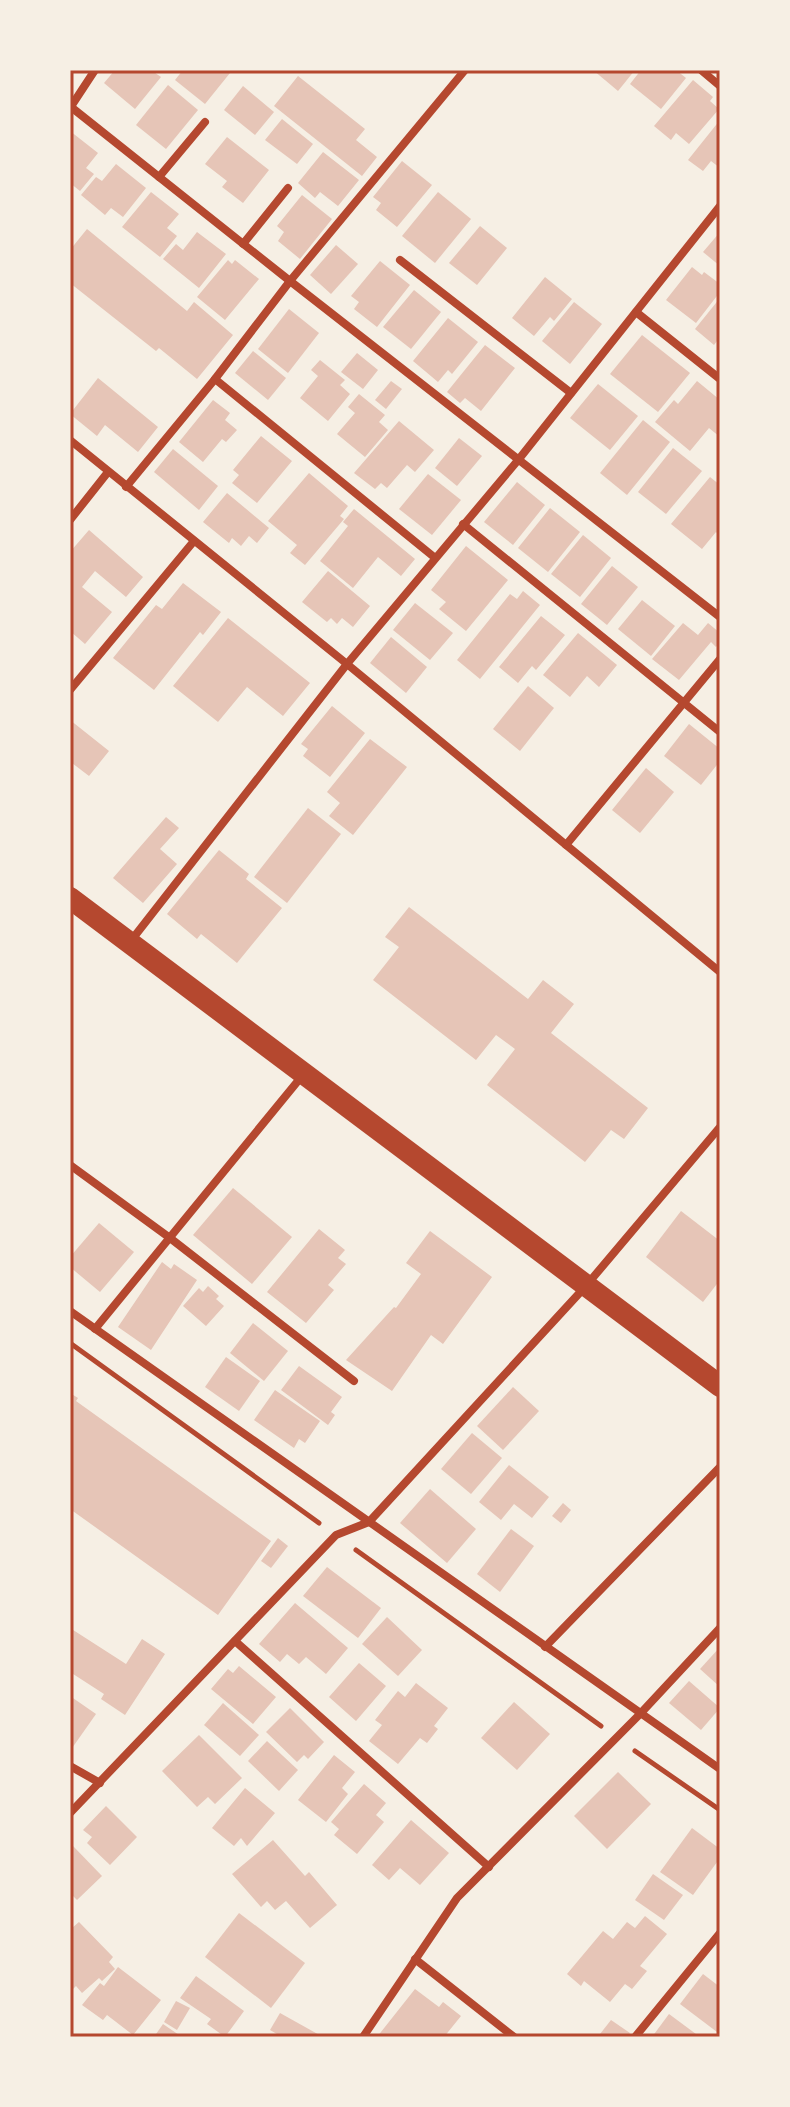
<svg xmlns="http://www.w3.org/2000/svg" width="790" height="2107" font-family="'DM Sans',sans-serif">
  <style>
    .building { fill: #e6c5b7 }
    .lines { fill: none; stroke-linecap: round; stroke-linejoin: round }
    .path { stroke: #b5482f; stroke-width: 5 }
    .minor { stroke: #b5482f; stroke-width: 8 }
    .trunk { stroke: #b5482f; stroke-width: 22 }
    .neatline { fill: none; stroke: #b5482f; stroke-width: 3 }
  </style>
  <rect width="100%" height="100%" fill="#f6efe4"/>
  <g class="building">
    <path d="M 115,70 L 151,70 L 161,77 L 135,109 L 104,83 Z"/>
    <path d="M 183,70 L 226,70 L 230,73 L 205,104 L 175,80 Z"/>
    <path d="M 593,70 L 635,70 L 618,91 Z"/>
    <path d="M 641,70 L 676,70 L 686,78 L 661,109 L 630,84 Z"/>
    <path d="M 298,76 L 365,129 L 356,140 L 377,157 L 362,176 L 274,106 Z"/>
    <path d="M 693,80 L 713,97 L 710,101 L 719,109 L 689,144 L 676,133 L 671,140 L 654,126 Z"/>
    <path d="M 168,85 L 198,110 L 166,149 L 136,125 Z"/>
    <path d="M 243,86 L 274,112 L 255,135 L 224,110 Z"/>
    <path d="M 282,119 L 313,144 L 297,164 L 265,140 Z"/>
    <path d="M 720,120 L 720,168 L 711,161 L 703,171 L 688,160 Z"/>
    <path d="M 70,131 L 98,153 L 86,168 L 94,174 L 80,191 L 70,183 Z"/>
    <path d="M 227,137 L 269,170 L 243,203 L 222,187 L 227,181 L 205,164 Z"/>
    <path d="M 323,152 L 359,180 L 338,206 L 320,192 L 315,198 L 298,183 Z"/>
    <path d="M 402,161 L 432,185 L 397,227 L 376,210 L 381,203 L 373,197 Z"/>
    <path d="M 116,164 L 146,188 L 123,217 L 111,208 L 105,215 L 81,195 L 96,177 L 102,181 Z"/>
    <path d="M 151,192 L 179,214 L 167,228 L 177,236 L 160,257 L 122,227 Z"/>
    <path d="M 438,192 L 471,219 L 435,263 L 402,236 Z"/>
    <path d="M 302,195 L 332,219 L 300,259 L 278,241 L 284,232 L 277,226 Z"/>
    <path d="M 480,226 L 507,248 L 477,285 L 449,263 Z"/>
    <path d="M 87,229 L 187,311 L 194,302 L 233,335 L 197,379 L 159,348 L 156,351 L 70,283 L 70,250 Z"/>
    <path d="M 197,232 L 226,254 L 199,288 L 163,259 L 176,244 L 183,250 Z"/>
    <path d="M 720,232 L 720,266 L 703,252 Z"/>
    <path d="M 336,245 L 358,264 L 331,294 L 310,275 Z"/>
    <path d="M 228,260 L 232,264 L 235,260 L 259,279 L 225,320 L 197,297 Z"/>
    <path d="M 380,261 L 410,285 L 377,327 L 354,309 L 359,302 L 351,296 Z"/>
    <path d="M 692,267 L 702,275 L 704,272 L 720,284 L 720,292 L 696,323 L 666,300 Z"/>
    <path d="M 545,277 L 572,299 L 554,321 L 550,317 L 534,336 L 512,318 Z"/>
    <path d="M 414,290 L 441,312 L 411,349 L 383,327 Z"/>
    <path d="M 720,298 L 720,337 L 714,345 L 695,329 Z"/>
    <path d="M 574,302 L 602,324 L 570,364 L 542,341 Z"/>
    <path d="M 289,309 L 319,333 L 288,373 L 258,349 Z"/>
    <path d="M 448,318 L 478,342 L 452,374 L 448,370 L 438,382 L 413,361 Z"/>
    <path d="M 642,335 L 690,373 L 658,412 L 610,374 Z"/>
    <path d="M 485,345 L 515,368 L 481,411 L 465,398 L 460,403 L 447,392 Z"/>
    <path d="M 253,351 L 286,378 L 268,400 L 235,373 Z"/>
    <path d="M 357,353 L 378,370 L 363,389 L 341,372 Z"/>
    <path d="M 320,360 L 345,380 L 340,385 L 350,394 L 328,421 L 300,398 L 318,376 L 311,370 Z"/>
    <path d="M 98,378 L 158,427 L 138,452 L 105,425 L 97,436 L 70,414 Z"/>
    <path d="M 391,381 L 402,389 L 386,409 L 375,400 Z"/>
    <path d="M 697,381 L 720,400 L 720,437 L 709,428 L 690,451 L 655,422 L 674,400 L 678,404 Z"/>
    <path d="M 598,384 L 638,416 L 610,450 L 570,418 Z"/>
    <path d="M 359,394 L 385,415 L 379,422 L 388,430 L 365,457 L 337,434 L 355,413 L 348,407 Z"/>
    <path d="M 213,400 L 230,413 L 225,420 L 237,430 L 226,442 L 222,439 L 203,462 L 179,442 Z"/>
    <path d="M 643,420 L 670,442 L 627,495 L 600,473 Z"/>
    <path d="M 399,421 L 434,450 L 415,472 L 407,465 L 387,488 L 381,483 L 375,489 L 354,473 Z"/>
    <path d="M 261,436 L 292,461 L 257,503 L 232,483 L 239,475 L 233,470 Z"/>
    <path d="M 459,438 L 482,456 L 457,486 L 435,468 Z"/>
    <path d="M 673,448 L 702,471 L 666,514 L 638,492 Z"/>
    <path d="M 173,449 L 218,486 L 199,510 L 154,472 Z"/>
    <path d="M 309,473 L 348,506 L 340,516 L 344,519 L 305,565 L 290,553 L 297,545 L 268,521 Z"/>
    <path d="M 428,474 L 461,500 L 432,535 L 399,509 Z"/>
    <path d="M 710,477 L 720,485 L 720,536 L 716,532 L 702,549 L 671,524 Z"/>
    <path d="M 517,482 L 545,505 L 513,545 L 484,522 Z"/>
    <path d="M 227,493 L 269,528 L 257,543 L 249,536 L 241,546 L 232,538 L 229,543 L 203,522 Z"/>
    <path d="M 550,508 L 580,532 L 548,572 L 518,548 Z"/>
    <path d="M 354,509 L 415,559 L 401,576 L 378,557 L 353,588 L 320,561 L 348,526 L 343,522 Z"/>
    <path d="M 89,530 L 143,577 L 126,597 L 95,571 L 82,587 L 112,612 L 85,644 L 70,631 L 70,552 Z"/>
    <path d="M 583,535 L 611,558 L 580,597 L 551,574 Z"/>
    <path d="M 466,546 L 508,580 L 466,631 L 439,609 L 446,602 L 431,590 Z"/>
    <path d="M 612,566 L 638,587 L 607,625 L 581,604 Z"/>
    <path d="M 328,571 L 370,606 L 353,627 L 342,618 L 337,624 L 331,618 L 327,622 L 302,602 Z"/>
    <path d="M 183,583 L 221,612 L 203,635 L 200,632 L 154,690 L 113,658 L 156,605 L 162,609 Z"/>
    <path d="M 523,591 L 540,605 L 480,679 L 457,660 L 510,594 L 517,599 Z"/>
    <path d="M 642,600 L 675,626 L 651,656 L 618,629 Z"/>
    <path d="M 415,603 L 453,633 L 430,660 L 393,630 Z"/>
    <path d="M 541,616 L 565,635 L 536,670 L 532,666 L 518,683 L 499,667 Z"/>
    <path d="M 228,618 L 310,683 L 283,716 L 247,687 L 218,722 L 173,686 Z"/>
    <path d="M 683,623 L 698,635 L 708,623 L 720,633 L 720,642 L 716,647 L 711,642 L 679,680 L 652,659 Z"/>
    <path d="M 578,633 L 617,665 L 599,687 L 587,676 L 570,697 L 543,675 Z"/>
    <path d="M 391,637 L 427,667 L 406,693 L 370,663 Z"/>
    <path d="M 528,686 L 554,708 L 520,751 L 493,729 Z"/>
    <path d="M 332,706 L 365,733 L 330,777 L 303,756 L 308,749 L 301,744 Z"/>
    <path d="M 70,720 L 109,751 L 89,776 L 72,763 L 70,766 Z"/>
    <path d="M 689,724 L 720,749 L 720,761 L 701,785 L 664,756 Z"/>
    <path d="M 370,739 L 407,767 L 353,835 L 329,816 L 340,803 L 327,792 Z"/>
    <path d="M 646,768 L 674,792 L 640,833 L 612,810 Z"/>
    <path d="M 308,808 L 341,834 L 287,903 L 254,877 Z"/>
    <path d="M 166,817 L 179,828 L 160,849 L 177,864 L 143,903 L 113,878 Z"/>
    <path d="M 219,850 L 249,874 L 246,879 L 282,908 L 237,963 L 201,934 L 197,939 L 167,914 Z"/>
    <path d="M 409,907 L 528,999 L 543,980 L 574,1004 L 551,1033 L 648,1108 L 624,1139 L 611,1130 L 585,1162 L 487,1085 L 515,1049 L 496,1035 L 476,1060 L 373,980 L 399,947 L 385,937 Z"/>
    <path d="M 233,1188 L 292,1237 L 252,1284 L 193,1235 Z"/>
    <path d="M 681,1211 L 720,1241 L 720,1280 L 703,1302 L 646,1257 Z"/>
    <path d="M 99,1223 L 134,1252 L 100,1292 L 70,1267 L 70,1257 Z"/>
    <path d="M 319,1229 L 345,1250 L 338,1258 L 346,1264 L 328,1285 L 334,1290 L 306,1323 L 267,1292 Z"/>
    <path d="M 430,1231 L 492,1277 L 443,1344 L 431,1335 L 392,1391 L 346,1360 L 394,1307 L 396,1308 L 421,1274 L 406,1263 Z"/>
    <path d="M 162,1262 L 171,1269 L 174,1264 L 197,1280 L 151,1350 L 118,1327 Z"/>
    <path d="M 208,1286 L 219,1296 L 216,1299 L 224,1306 L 206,1326 L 183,1306 L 199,1288 L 203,1292 Z"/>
    <path d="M 253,1323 L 288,1351 L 264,1381 L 230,1353 Z"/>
    <path d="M 226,1357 L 260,1381 L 239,1411 L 205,1387 Z"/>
    <path d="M 299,1366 L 342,1397 L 331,1412 L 335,1415 L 328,1425 L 281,1390 Z"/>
    <path d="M 513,1387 L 539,1411 L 503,1450 L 477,1426 Z"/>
    <path d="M 275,1390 L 320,1421 L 305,1443 L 299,1439 L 294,1448 L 254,1420 Z"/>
    <path d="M 70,1393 L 78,1398 L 76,1401 L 271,1541 L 218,1615 L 70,1509 Z"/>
    <path d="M 472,1433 L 502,1458 L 471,1494 L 441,1469 Z"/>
    <path d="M 509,1465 L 549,1497 L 532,1518 L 514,1504 L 501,1520 L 479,1502 Z"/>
    <path d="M 430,1489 L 476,1529 L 447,1563 L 400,1523 Z"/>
    <path d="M 563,1503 L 571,1510 L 561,1523 L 552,1516 Z"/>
    <path d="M 511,1529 L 534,1546 L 500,1592 L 477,1574 Z"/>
    <path d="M 278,1538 L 288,1546 L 271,1568 L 261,1561 Z"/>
    <path d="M 327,1567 L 381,1608 L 358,1638 L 303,1596 Z"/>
    <path d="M 295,1603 L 348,1648 L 326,1674 L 306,1657 L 299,1664 L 287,1654 L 280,1662 L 259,1644 Z"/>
    <path d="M 387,1617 L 422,1650 L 398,1676 L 362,1644 Z"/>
    <path d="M 70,1628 L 126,1664 L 142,1639 L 165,1654 L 125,1715 L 101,1699 L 104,1694 L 70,1672 Z"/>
    <path d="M 720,1647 L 720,1687 L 700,1669 Z"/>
    <path d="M 359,1663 L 386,1686 L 356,1721 L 329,1697 Z"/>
    <path d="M 239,1666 L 276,1697 L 253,1724 L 211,1689 L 228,1669 L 233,1673 Z"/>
    <path d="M 689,1681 L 720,1708 L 701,1730 L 669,1703 Z"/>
    <path d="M 416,1683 L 448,1708 L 434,1726 L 438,1729 L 427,1743 L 420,1738 L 398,1764 L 369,1741 L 382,1725 L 375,1720 L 398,1691 L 405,1697 Z"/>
    <path d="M 70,1696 L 96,1714 L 70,1751 Z"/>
    <path d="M 514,1702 L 550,1734 L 517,1770 L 481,1738 Z"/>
    <path d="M 223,1703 L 259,1735 L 240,1756 L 204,1725 Z"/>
    <path d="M 290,1708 L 324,1742 L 308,1759 L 304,1755 L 297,1762 L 266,1732 Z"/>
    <path d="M 199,1735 L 242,1778 L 215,1804 L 208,1797 L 197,1807 L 162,1771 Z"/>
    <path d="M 267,1741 L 298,1770 L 279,1791 L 248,1761 Z"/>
    <path d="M 334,1755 L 355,1772 L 342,1788 L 348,1794 L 326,1822 L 298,1800 Z"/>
    <path d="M 618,1772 L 651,1804 L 607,1849 L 574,1816 Z"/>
    <path d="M 364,1784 L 386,1803 L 376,1815 L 384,1822 L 357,1854 L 334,1835 L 339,1829 L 331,1822 Z"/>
    <path d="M 245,1788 L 275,1813 L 247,1846 L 241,1838 L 234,1846 L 212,1828 Z"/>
    <path d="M 106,1806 L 137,1837 L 110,1865 L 87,1843 L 92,1837 L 83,1830 Z"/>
    <path d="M 411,1820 L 449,1853 L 420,1885 L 400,1868 L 389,1880 L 372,1865 Z"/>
    <path d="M 692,1828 L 720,1849 L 720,1858 L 693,1895 L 660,1872 Z"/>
    <path d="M 273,1840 L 305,1876 L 309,1872 L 337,1905 L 310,1928 L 286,1901 L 275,1910 L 267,1901 L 261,1907 L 232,1874 Z"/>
    <path d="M 73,1846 L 102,1876 L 77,1900 L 70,1893 L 70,1848 Z"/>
    <path d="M 653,1874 L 683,1895 L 664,1920 L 635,1900 Z"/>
    <path d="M 239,1913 L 305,1963 L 271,2008 L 205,1957 Z"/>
    <path d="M 645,1916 L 667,1934 L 640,1966 L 647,1971 L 632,1989 L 625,1984 L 610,2002 L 584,1981 L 581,1986 L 567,1974 L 603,1931 L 613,1939 L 627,1922 L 635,1928 Z"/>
    <path d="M 79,1922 L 113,1957 L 109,1962 L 115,1969 L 102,1981 L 99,1978 L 82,1993 L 76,1986 L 70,1992 L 70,1926 L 72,1928 Z"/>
    <path d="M 118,1967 L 161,2000 L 133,2035 L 107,2015 L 103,2020 L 82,2005 L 100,1983 L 104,1986 Z"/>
    <path d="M 703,1974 L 720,1987 L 720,2027 L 717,2032 L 680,2004 Z"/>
    <path d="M 196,1976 L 244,2011 L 225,2037 L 207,2024 L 211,2019 L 180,1998 Z"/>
    <path d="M 415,1989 L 439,2007 L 443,2002 L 461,2016 L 444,2037 L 377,2037 Z"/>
    <path d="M 176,2001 L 190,2008 L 177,2030 L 164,2022 Z"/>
    <path d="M 280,2013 L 323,2037 L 282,2037 L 270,2030 Z"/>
    <path d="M 669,2014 L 700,2037 L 652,2037 Z"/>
    <path d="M 611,2020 L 630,2033 L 627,2037 L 604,2037 L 600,2034 Z"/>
    <path d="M 163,2024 L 182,2037 L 154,2037 Z"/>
  </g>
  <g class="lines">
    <g class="path">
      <path d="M 70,1343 L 319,1523"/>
      <path d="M 356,1550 L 601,1726"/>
      <path d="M 635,1751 L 720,1810"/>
    </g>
    <g class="minor">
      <path d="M 701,70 L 720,86"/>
      <path d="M 71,107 L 290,281 L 720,617"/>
      <path d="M 70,108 L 95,70"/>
      <path d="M 159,177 L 205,122"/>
      <path d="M 243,244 L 288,188"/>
      <path d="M 400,260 L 571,393"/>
      <path d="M 636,312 L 720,379"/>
      <path d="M 215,379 L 434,557"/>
      <path d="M 70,440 L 347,664 L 720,972"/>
      <path d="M 126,487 L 215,379 L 290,281 L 465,70"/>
      <path d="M 70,520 L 108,472"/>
      <path d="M 463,524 L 720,732"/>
      <path d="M 70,690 L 194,541"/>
      <path d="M 566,845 L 720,659"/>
      <path d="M 130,942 L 347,664 L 519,459 L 720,206"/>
      <path d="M 70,1165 L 170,1238 L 354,1381"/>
      <path d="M 70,1311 L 720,1769"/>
      <path d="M 95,1329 L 302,1076"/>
      <path d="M 235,1641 L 489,1867"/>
      <path d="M 545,1647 L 720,1467"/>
      <path d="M 70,1766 L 100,1783"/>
      <path d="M 70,1813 L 336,1535 L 369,1522 L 585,1287 L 720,1127"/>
      <path d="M 415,1959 L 514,2037"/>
      <path d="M 363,2037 L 457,1898 L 640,1714 L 720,1628"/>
      <path d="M 635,2037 L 720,1933"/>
    </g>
    <path class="trunk" d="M 70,898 L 720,1386"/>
  </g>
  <rect width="790" height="2107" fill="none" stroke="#f6efe4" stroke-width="144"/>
  <rect x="72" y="72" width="646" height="1963" class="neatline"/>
</svg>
